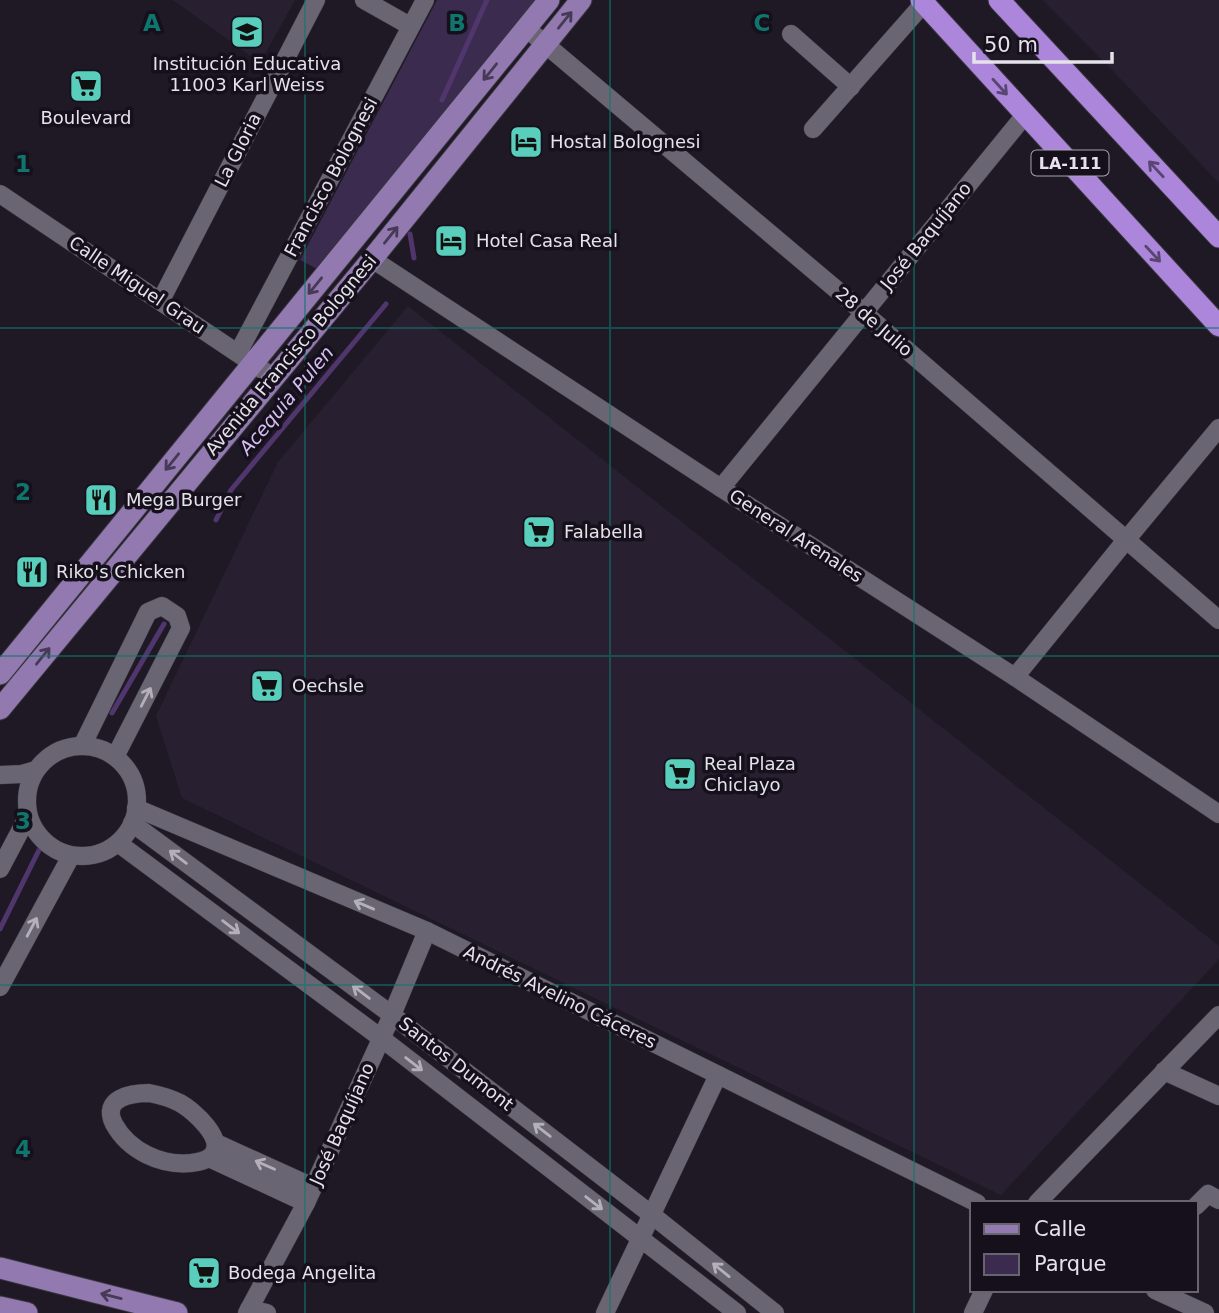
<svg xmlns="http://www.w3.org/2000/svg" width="1219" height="1313" font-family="'DejaVu Sans',sans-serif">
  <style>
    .built { fill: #282031 }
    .green { fill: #3b2b4e }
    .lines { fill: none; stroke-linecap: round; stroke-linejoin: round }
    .stream { stroke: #51366e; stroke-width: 5 }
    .minor-casing { stroke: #39363e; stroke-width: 19 }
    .major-casing { stroke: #39363e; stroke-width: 23 }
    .highway-casing { stroke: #39363e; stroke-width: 23 }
    .minor { stroke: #6a6572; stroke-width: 18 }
    .major { stroke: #9279b0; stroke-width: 21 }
    .highway { stroke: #ac86da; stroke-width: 21 }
    .oneway { stroke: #473a57 }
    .oneway2 { stroke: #594571 }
    .oneway3 { stroke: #b4b0ba }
    .grid { fill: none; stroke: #0f766e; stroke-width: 2; stroke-opacity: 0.55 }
    .labels { text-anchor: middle; stroke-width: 7; stroke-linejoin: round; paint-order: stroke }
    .shield { fill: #15101b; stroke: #a7a3ac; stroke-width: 2 }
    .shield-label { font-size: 16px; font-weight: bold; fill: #e5e2ea }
    .poi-label { font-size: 18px; fill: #e5e2ea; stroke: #15101b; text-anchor: start }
    .street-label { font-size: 18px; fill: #e5e2ea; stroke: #15101b }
    .water-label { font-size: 19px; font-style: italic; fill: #d4bef2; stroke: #15101b }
    .grid-label { font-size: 23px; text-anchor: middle; font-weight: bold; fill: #0f766e; stroke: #15101b; stroke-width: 7; stroke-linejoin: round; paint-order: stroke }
  </style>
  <rect width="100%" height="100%" fill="#1e1925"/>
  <g class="built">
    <path d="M 173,0 L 295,0 L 260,63 Z"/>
    <path d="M 1043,0 L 1219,0 L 1219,183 L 1117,75 Z"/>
    <path d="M 408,306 L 1219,946 L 1219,959 L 1001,1195 L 182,798 L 156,716 L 278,462 Z"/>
  </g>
  <path class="green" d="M 437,0 L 540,0 L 319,270 L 300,260 Z"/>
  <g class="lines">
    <g class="stream">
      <path d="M 442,100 L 487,0"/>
      <path d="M 410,234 L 414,258"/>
      <path d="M 216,520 L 231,490 L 386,304"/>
      <path d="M 112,713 L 164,624"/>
      <path d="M 0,929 L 39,850"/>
    </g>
    <defs>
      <g id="minor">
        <path d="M 364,0 L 410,26"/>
        <path d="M 526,28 L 863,312 L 1219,620"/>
        <path d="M 791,34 L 851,87"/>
        <path d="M 813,129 L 924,3"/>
        <path d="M 0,194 L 273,377"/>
        <path d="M 372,259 L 721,488 L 1015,677 L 1219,814"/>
        <path d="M 161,300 L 316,0"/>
        <path d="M 238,353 L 425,0"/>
        <path d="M 721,488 L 1025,115"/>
        <path d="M 1015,677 L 1126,540 L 1219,428"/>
        <path d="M 82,746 L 148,612 L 162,606 L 177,616 L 181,628 L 115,757"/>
        <circle cx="82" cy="801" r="55"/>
        <path d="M 0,775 L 22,774 L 36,770"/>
        <path d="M 136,808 L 427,931 L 977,1203"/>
        <path d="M 132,823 L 392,1015 L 652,1215 L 775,1313"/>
        <path d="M 118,843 L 381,1038 L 737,1313"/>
        <path d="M 0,869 L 28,816"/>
        <path d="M 0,987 L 71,856"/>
        <path d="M 1164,1071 L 1219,1096"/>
        <path d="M 149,1093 C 160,1095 170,1098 180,1103 C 193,1110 228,1141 211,1156 C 206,1161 198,1162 191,1163 C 161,1166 129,1151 114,1124 C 101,1098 131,1093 149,1093 Z"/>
        <path d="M 216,1143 L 313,1187"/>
        <path d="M 209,1158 L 306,1203"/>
        <path d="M 1037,1203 L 1219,1015"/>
        <path d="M 1196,1206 L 1208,1194 L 1219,1200"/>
        <path d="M 1155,1290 L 1205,1313"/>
        <path d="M 249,1309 L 267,1313"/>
        <path d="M 247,1313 L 306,1203 L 392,1015 L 427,931"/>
        <path d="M 605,1313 L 718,1075"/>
        <path d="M 973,1313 L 984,1290"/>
      </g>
      <g id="major">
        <path d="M 0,674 L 549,0"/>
        <path d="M 0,709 L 372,259 L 581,0"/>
        <path d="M 0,1268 L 177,1313"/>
        <path d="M 0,1307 L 27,1313"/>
      </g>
      <g id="highway">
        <path d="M 921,0 L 1219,326"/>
        <path d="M 999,0 L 1219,237"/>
      </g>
    </defs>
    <use href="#minor" class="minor-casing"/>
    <use href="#major" class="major-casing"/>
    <use href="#highway" class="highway-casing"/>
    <use href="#minor" class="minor"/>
    <use href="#major" class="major"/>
    <use href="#highway" class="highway"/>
  </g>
  <defs><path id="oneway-shaft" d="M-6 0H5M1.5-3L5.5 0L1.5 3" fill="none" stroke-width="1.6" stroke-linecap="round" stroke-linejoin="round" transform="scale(1.75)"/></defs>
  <g class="oneway">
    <use href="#oneway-shaft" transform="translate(565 20) rotate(-51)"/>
    <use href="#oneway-shaft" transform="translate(490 72) rotate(129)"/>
    <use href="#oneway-shaft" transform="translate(391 235) rotate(-51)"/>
    <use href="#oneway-shaft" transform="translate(315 286) rotate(129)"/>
    <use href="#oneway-shaft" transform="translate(172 462) rotate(129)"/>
    <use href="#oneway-shaft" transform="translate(43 656) rotate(-51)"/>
    <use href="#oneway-shaft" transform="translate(111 1296) rotate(-166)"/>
  </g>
  <g class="oneway2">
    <use href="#oneway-shaft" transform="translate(1000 87) rotate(48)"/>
    <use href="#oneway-shaft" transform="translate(1156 169) rotate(-133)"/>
    <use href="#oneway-shaft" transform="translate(1153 254) rotate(47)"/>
  </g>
  <g class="oneway3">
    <use href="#oneway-shaft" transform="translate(146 697) rotate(-63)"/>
    <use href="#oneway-shaft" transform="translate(178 857) rotate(-143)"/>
    <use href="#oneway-shaft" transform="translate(364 905) rotate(-157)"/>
    <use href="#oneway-shaft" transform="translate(32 927) rotate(-62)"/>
    <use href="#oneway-shaft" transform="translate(231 927) rotate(37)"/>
    <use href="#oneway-shaft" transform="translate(361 992) rotate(-143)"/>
    <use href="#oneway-shaft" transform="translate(414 1064) rotate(38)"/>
    <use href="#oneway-shaft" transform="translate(542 1130) rotate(-142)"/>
    <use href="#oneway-shaft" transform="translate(265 1165) rotate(-156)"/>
    <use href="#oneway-shaft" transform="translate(594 1203) rotate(38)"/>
    <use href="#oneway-shaft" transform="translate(721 1270) rotate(-141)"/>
  </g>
  <path class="grid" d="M 305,0 L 305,1313M 610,0 L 610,1313M 914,0 L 914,1313M 0,328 L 1219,328M 0,656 L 1219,656M 0,985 L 1219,985"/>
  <defs>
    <symbol id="school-square" viewBox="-11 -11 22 22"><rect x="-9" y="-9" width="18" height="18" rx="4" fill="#5acebd" stroke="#15101b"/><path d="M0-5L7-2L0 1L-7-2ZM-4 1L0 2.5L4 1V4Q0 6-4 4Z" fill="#111"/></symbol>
    <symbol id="supermarket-square" viewBox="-11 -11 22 22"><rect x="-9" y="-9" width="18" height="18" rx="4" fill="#5acebd" stroke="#15101b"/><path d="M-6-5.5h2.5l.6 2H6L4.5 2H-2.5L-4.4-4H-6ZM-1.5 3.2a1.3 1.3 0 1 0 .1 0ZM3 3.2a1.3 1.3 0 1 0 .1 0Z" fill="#111"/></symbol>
    <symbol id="hotel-square" viewBox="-11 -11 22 22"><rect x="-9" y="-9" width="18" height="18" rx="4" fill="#5acebd" stroke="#15101b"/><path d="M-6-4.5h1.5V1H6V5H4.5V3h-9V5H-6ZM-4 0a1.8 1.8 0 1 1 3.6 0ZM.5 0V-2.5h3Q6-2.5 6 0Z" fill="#111"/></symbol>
    <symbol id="restaurant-square" viewBox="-11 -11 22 22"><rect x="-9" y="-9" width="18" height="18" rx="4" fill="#5acebd" stroke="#15101b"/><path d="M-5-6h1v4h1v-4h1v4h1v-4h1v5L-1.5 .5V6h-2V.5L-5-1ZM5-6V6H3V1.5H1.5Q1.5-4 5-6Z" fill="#111"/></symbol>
  </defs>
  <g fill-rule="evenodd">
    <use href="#school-square" x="228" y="13" width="38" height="38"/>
    <use href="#supermarket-square" x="67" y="67" width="38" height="38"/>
    <use href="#hotel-square" x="507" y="123" width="38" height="38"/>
    <use href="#hotel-square" x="432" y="222" width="38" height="38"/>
    <use href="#restaurant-square" x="82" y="481" width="38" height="38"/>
    <use href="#supermarket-square" x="520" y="513" width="38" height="38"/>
    <use href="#restaurant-square" x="13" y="553" width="38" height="38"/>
    <use href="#supermarket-square" x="248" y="667" width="38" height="38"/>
    <use href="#supermarket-square" x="661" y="755" width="38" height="38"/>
    <use href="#supermarket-square" x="185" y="1254" width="38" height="38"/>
  </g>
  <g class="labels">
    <rect class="shield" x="1031.5" y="150.5" width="77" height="25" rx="5"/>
    <g class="shield-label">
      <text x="1070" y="169">LA-111</text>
    </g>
    <g class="poi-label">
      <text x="247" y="70" text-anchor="middle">Institución Educativa<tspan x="247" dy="21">11003 Karl Weiss</tspan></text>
      <text x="86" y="124" text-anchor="middle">Boulevard</text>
      <text x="550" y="148">Hostal Bolognesi</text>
      <text x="476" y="247">Hotel Casa Real</text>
      <text x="126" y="506">Mega Burger</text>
      <text x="564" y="538">Falabella</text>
      <text x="56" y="578">Riko's Chicken</text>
      <text x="292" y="692">Oechsle</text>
      <text x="704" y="770">Real Plaza<tspan x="704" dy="21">Chiclayo</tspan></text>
      <text x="228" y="1279">Bodega Angelita</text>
    </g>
    <g class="street-label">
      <text transform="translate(238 150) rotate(-63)" y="6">La Gloria</text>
      <text transform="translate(331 177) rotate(-62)" y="6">Francisco Bolognesi</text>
      <text transform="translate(926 236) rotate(-51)" y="6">José Baquíjano</text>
      <text transform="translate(137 285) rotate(34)" y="6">Calle Miguel Grau</text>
      <text transform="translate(874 322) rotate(41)" y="6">28 de Julio</text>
      <text transform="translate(291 355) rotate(-50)" y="6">Avenida Francisco Bolognesi</text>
      <text transform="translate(796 536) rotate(33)" y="6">General Arenales</text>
      <text transform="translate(560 997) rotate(26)" y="6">Andrés Avelino Cáceres</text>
      <text transform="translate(456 1064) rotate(38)" y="6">Santos Dumont</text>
      <text transform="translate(342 1124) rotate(-66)" y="6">José Baquíjano</text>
    </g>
    <g class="water-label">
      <text transform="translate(286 400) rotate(-50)" y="7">Acequia Pulen</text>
    </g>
  </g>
  <g class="grid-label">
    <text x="152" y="31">A</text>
    <text x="457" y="31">B</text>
    <text x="762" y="31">C</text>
    <text x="23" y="172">1</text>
    <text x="23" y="500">2</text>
    <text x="23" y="829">3</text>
    <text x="23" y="1157">4</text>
  </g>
  <rect x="970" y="1201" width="228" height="91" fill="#15101b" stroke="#68646e" stroke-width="2"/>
  <rect x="984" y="1224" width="35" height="10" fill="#9279b0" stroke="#68646e" stroke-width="2"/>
  <text x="1034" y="1236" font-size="21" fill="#e5e2ea">Calle</text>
  <rect x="984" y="1254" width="35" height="21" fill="#3b2b4e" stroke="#68646e" stroke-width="2"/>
  <text x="1034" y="1271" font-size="21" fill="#e5e2ea">Parque</text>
  <path d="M974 52v10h138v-10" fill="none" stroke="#e5e2ea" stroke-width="3.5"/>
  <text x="984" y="52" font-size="21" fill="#e5e2ea" stroke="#15101b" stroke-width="5" paint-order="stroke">50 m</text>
</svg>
